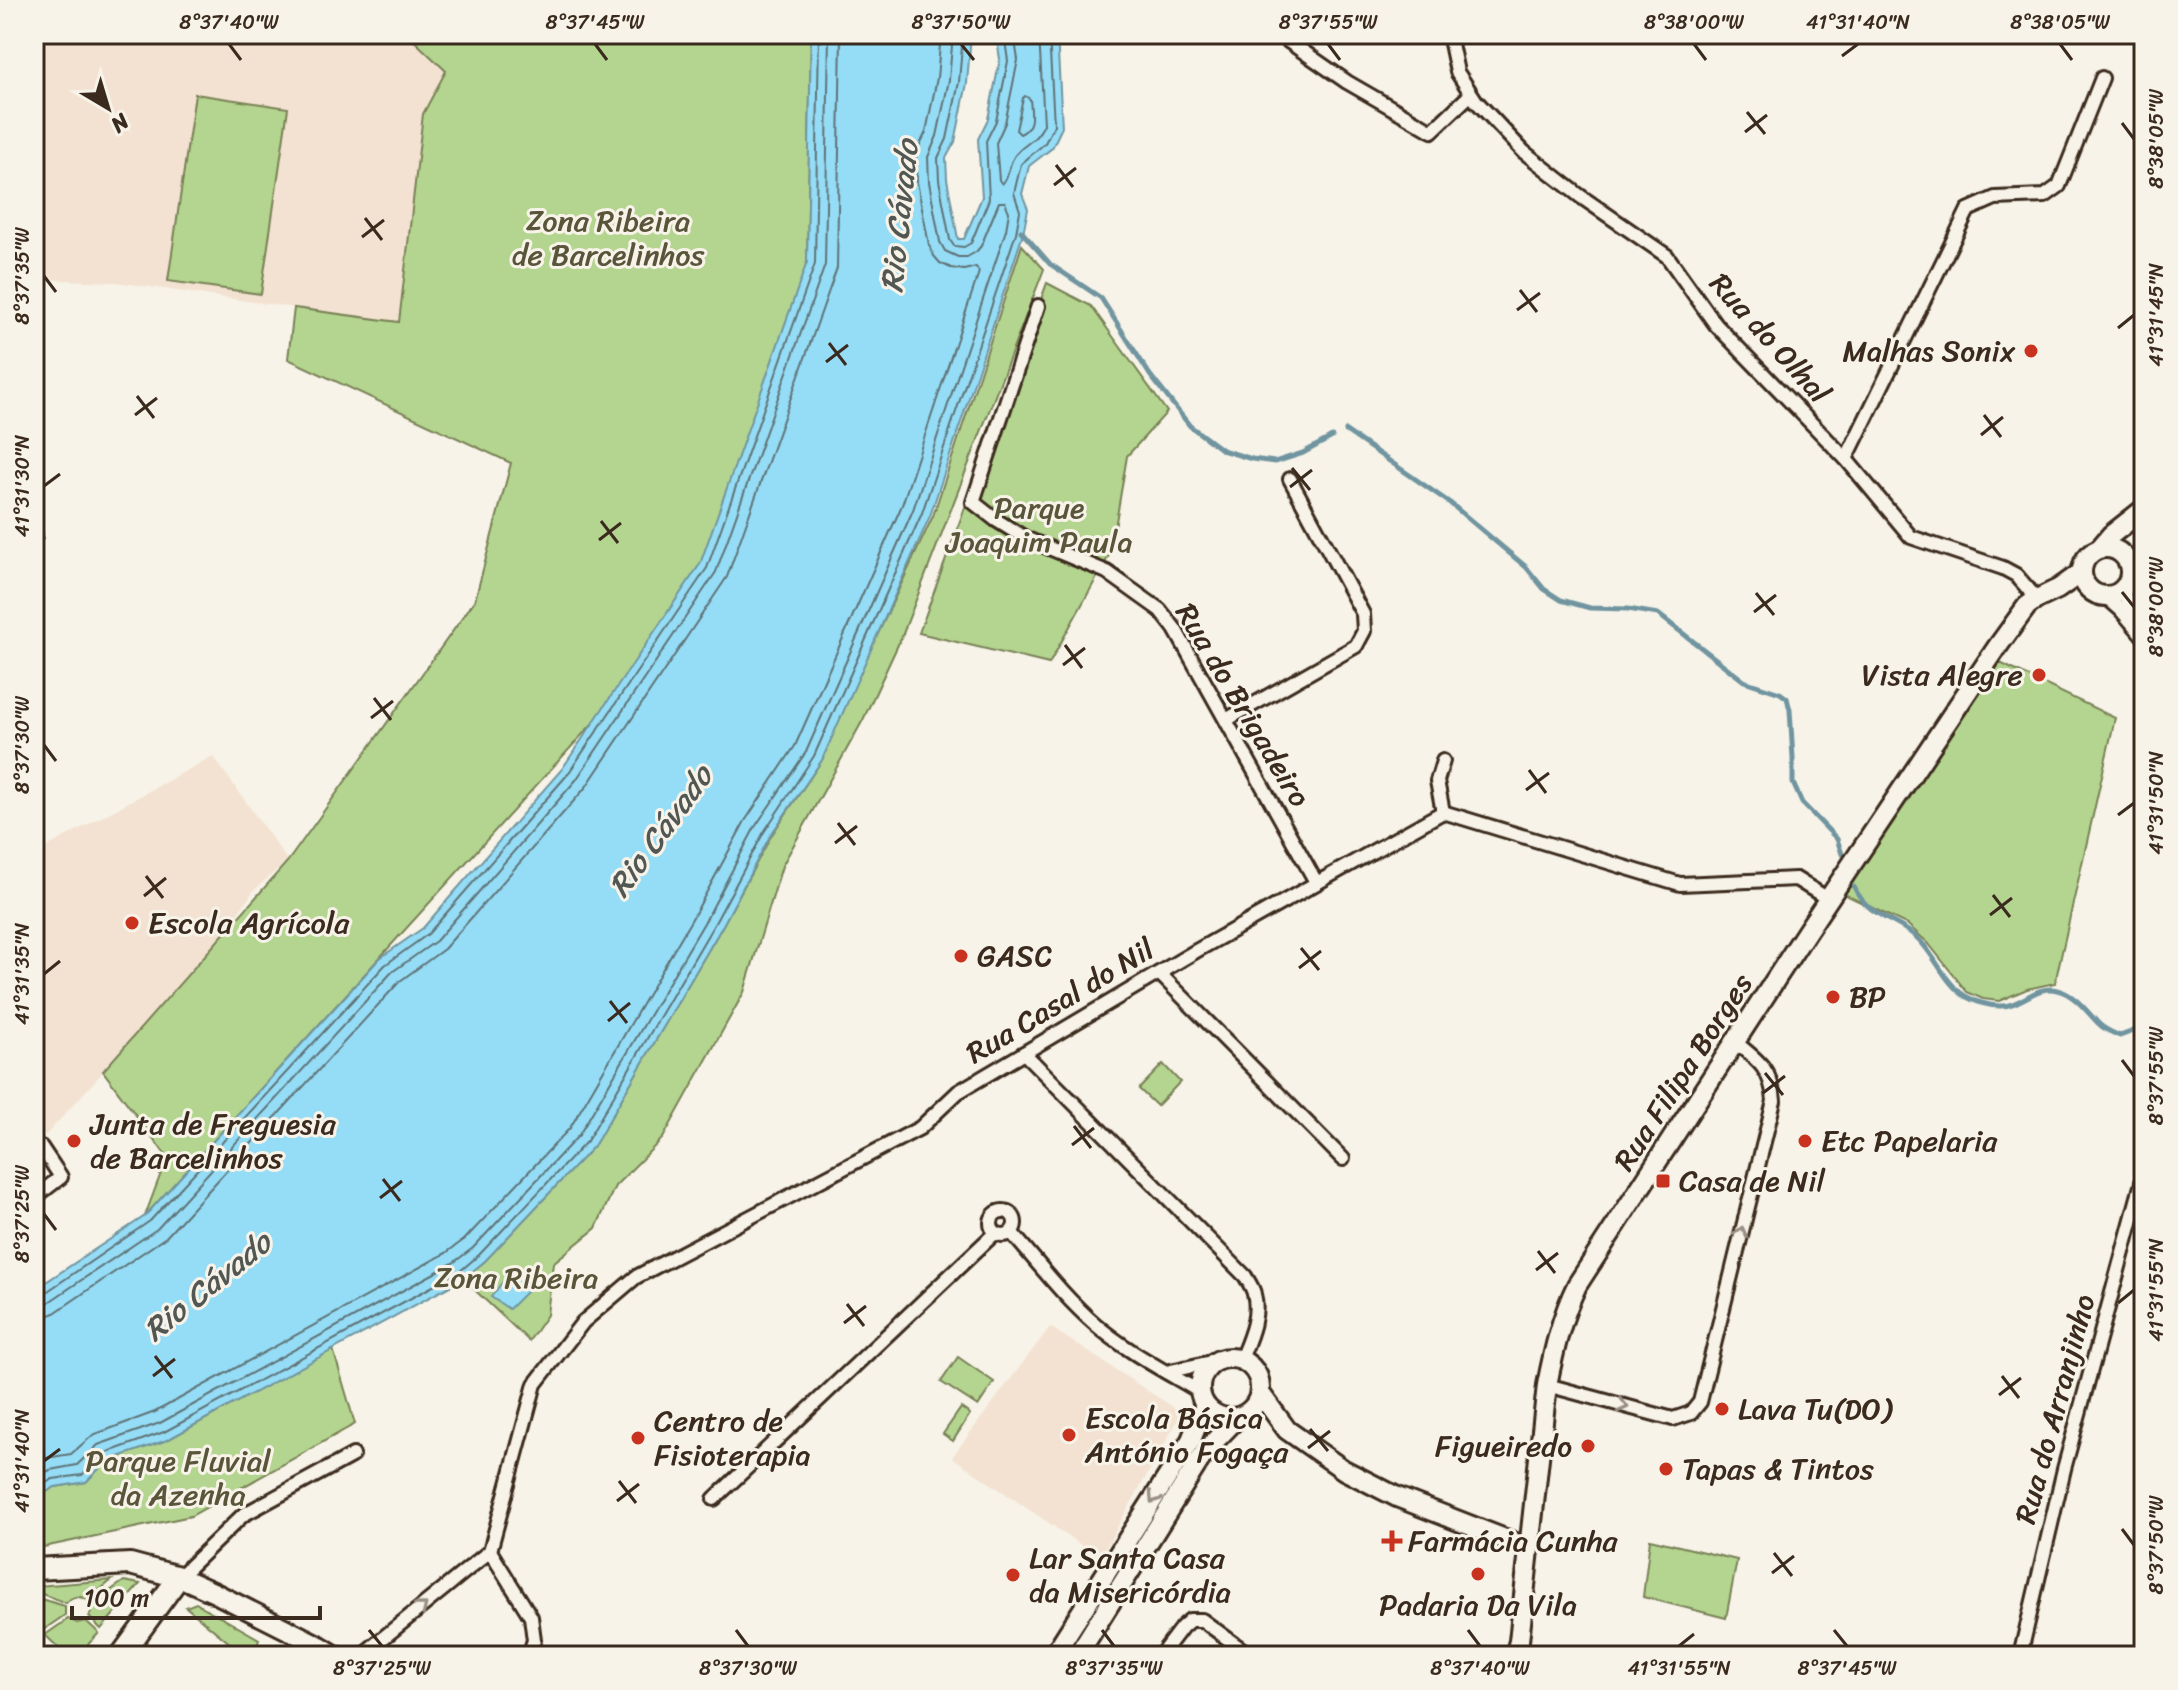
<svg xmlns="http://www.w3.org/2000/svg" width="2178" height="1690" font-family="Sriracha,sans-serif">
  <style>
    .built { fill: #f3e2d1 }
    .green { fill: #b4d58f; stroke: #788056; stroke-width: 2 }
    .water { fill: #95ddf7; stroke: #7195a0; stroke-width: 2 }
    .lines { fill: none; stroke-linecap: round; stroke-linejoin: round }
    .shore { stroke: #5f7275; stroke-width: 2 }
    .stream { stroke: #7195a0; stroke-width: 5 }
    .street-casing { stroke: #3b2a1e; stroke-width: 18 }
    .secondary-casing { stroke: #3b2a1e; stroke-width: 24 }
    .primary-casing { stroke: #3b2a1e; stroke-width: 26 }
    .street { stroke: #f7f3e8; stroke-width: 12 }
    .secondary { stroke: #f7f3e8; stroke-width: 18 }
    .primary { stroke: #f7f3e8; stroke-width: 20 }
    .oneway { stroke: #998e83 }
    .ticks { fill: none; stroke: #3b2a1e; stroke-width: 3 }
    .poi-dot { fill: #c8321e; stroke: #f7f3e8; stroke-width: 3 }
    .labels { text-anchor: middle; stroke-width: 6; stroke-linejoin: round; paint-order: stroke }
    .park-label { font-size: 30px; fill: #59553a; stroke: #f7f3e8 }
    .street-label { font-size: 30px; fill: #3b2a1e; stroke: #f7f3e8 }
    .poi-label { font-size: 30px; fill: #3b2a1e; stroke: #f7f3e8; text-anchor: start }
    .water-label { font-size: 32px; font-style: italic; fill: #525754; stroke: #f7f3e8 }
    .neatline { fill: none; stroke: #3b2a1e; stroke-width: 3 }
    .ticks-label { font-size: 20px; text-anchor: middle; fill: #3b2a1e }
  </style>
  <rect width="100%" height="100%" fill="#f7f3e8"/>
  <filter id="ink" filterUnits="userSpaceOnUse"><feTurbulence type="fractalNoise" baseFrequency=".0125" numOctaves="2"/><feDisplacementMap in="SourceGraphic" scale="16" xChannelSelector="R" yChannelSelector="G"/><feConvolveMatrix kernelMatrix="1 2 1 2 8 2 1 2 1" color-interpolation-filters="sRGB"/></filter>
  <g filter="url(#ink)">
    <g class="built">
      <path d="M 34,34 L 407,34 L 446,71 L 423,114 L 398,323 L 116,282 L 34,279 Z"/>
      <path d="M 213,756 L 288,861 L 255,889 L 207,957 L 45,1136 L 34,1129 L 34,854 Z"/>
      <path d="M 1050,1327 L 1182,1413 L 1100,1558 L 952,1457 Z"/>
    </g>
    <g class="green">
      <path d="M 407,34 L 811,34 L 807,262 L 731,571 L 145,1216 L 167,1157 L 103,1071 L 288,861 L 475,600 L 511,463 L 288,359 L 294,308 L 399,322 L 423,114 L 446,71 Z"/>
      <path d="M 195,94 L 288,108 L 261,294 L 168,281 Z"/>
      <path d="M 1022,245 L 1044,269 L 902,636 L 863,720 L 782,866 L 744,992 L 663,1138 L 615,1186 L 596,1228 L 553,1263 L 547,1315 L 529,1341 L 463,1279 L 485,1261 L 594,1146 L 723,925 L 771,836 L 822,760 L 834,728 L 933,516 Z"/>
      <path d="M 1047,283 L 1091,306 L 1167,412 L 1127,456 L 1111,552 L 1049,664 L 919,633 Z"/>
      <path d="M 1998,662 L 2115,718 L 2055,983 L 2027,989 L 1999,1001 L 1983,999 L 1967,992 L 1928,943 L 1908,925 L 1842,893 Z"/>
      <path d="M 1163,1064 L 1180,1082 L 1157,1106 L 1139,1089 Z"/>
      <path d="M 333,1349 L 355,1424 L 191,1516 L 34,1549 L 34,1499 L 55,1487 L 86,1482 L 106,1461 L 167,1440 Z"/>
      <path d="M 958,1357 L 994,1382 L 978,1406 L 941,1382 Z"/>
      <path d="M 961,1408 L 970,1414 L 953,1441 L 943,1434 Z"/>
      <path d="M 1650,1539 L 1737,1560 L 1726,1618 L 1643,1597 Z"/>
      <path d="M 112,1580 L 87,1600 C 79,1595 72,1596 66,1603 L 34,1591 L 34,1587 L 37,1586 Z"/>
      <path d="M 124,1581 L 140,1584 L 101,1629 L 89,1617 L 91,1612 L 90,1605 Z"/>
      <path d="M 34,1597 L 65,1606 L 65,1615 L 43,1630 L 34,1612 Z"/>
      <path d="M 196,1603 L 259,1639 L 254,1656 L 233,1656 L 238,1650 L 186,1607 Z"/>
      <path d="M 68,1619 L 77,1623 L 86,1621 L 99,1633 L 77,1656 C 64,1656 54,1643 45,1635 Z"/>
    </g>
    <g class="water">
      <path d="M 811,34 L 971,34 L 967,83 L 955,142 L 946,158 L 947,179 L 958,239 L 964,239 L 982,197 L 978,139 L 988,119 L 1000,59 L 996,34 L 1057,34 L 1062,127 L 1052,148 L 1029,166 L 1022,194 L 1028,209 L 1023,234 L 930,516 L 822,760 L 770,836 L 723,925 L 594,1146 L 485,1261 L 463,1279 L 167,1440 L 107,1461 L 86,1482 L 55,1487 L 34,1499 L 34,1290 L 145,1216 L 380,958 L 423,928 L 562,769 L 700,564 L 807,262 Z"/>
      <path d="M 514,1267 L 531,1287 L 509,1309 L 491,1297 Z"/>
    </g>
    <g class="lines">
      <g class="shore">
        <path d="M 963,34 L 959,82 L 947,139 L 938,158 L 939,180 L 950,240 L 954,246 L 964,247 L 971,243 L 989,199 L 986,141 L 996,121 L 1008,61 L 1004,34"/>
        <path d="M 1014,34 L 1018,60 L 1005,123 L 996,143 L 999,180 L 1002,184 C 1010,176 1008,163 1016,154 C 1028,140 1035,143 1044,124 L 1039,34"/>
        <path d="M 1025,96 L 1030,99 C 1031,113 1035,127 1020,134 L 1016,130 L 1023,98 Z"/>
        <path d="M 34,1296 L 42,1295 L 150,1221 L 385,965 L 428,934 L 568,774 L 707,568 L 815,264 L 819,34"/>
        <path d="M 34,1306 L 46,1304 L 157,1229 L 392,972 L 436,941 L 576,780 L 716,572 L 825,265 L 829,34"/>
        <path d="M 34,1318 L 53,1314 L 166,1237 L 400,981 L 444,949 L 586,787 L 727,577 L 837,268 L 841,34"/>
        <path d="M 34,1464 L 46,1458 L 71,1454 L 93,1435 L 155,1412 L 446,1253 L 465,1239 L 570,1128 L 697,910 L 745,821 L 795,746 L 902,505 L 979,272 L 976,267 L 964,270 L 951,268 L 940,263 L 934,256 L 929,245 L 917,182 L 916,153 L 926,132 L 937,78 L 941,34"/>
        <path d="M 34,1478 L 50,1470 L 77,1465 L 98,1445 L 160,1423 L 453,1263 L 473,1248 L 579,1135 L 708,916 L 755,827 L 806,752 L 913,510 L 1006,230 L 1009,212 L 1005,202 L 999,202 L 981,246 L 976,252 L 967,257 L 958,257 L 945,251 L 940,242 L 929,182 L 928,157 L 937,136 L 949,80 L 953,34"/>
        <path d="M 34,1489 L 53,1479 L 82,1475 L 103,1454 L 164,1432 L 459,1272 L 479,1255 L 587,1141 L 716,921 L 764,832 L 814,756 L 922,513 L 1016,233 L 1020,211 L 1014,193 L 1021,164 L 1045,143 L 1054,125 L 1049,34"/>
      </g>
      <g class="stream">
        <path d="M 1021,231 L 1050,264 L 1101,298 L 1150,375 L 1190,426 L 1222,450 L 1252,459 L 1275,462 L 1303,453 L 1332,437"/>
        <path d="M 1346,431 L 1450,503 L 1526,567 L 1544,589 L 1561,600 L 1590,608 L 1628,609 L 1658,614 L 1744,681 L 1780,693 L 1787,698 L 1790,710 L 1793,758 L 1793,783 L 1802,803 L 1837,839 L 1842,854"/>
        <path d="M 1854,887 C 1868,916 1890,917 1914,935 C 1933,950 1944,983 1965,996 C 1975,1002 1989,1006 2000,1006 C 2020,1007 2037,984 2057,990 C 2075,994 2087,1012 2099,1024 C 2105,1030 2113,1033 2120,1036 L 2144,1027"/>
      </g>
      <defs>
        <g id="street">
          <path d="M 1278,34 L 1347,82 L 1432,131 L 1471,94"/>
          <path d="M 1449,34 L 1457,72 L 1476,101 L 1524,152 L 1580,196 L 1667,256 L 1716,325 L 1846,459 L 1911,537 L 2003,568 L 2016,575 L 2037,599"/>
          <path d="M 1038,306 L 973,502 L 996,520 L 1025,538 L 1107,572 L 1160,610 L 1175,629 L 1316,882"/>
          <path d="M 1846,459 L 1968,210 L 1995,198 L 2045,196 L 2059,186 L 2102,78"/>
          <path d="M 34,536 L 35,536"/>
          <path d="M 2130,567 L 2144,569"/>
          <path d="M 2126,586 L 2144,580"/>
          <path d="M 2123,590 L 2133,619"/>
          <path d="M 2105,596 L 2121,610 L 2144,637"/>
          <path d="M 1226,720 L 1356,646 L 1364,631 L 1363,614 L 1290,479"/>
          <path d="M 1443,761 L 1437,781 L 1443,812"/>
          <path d="M 1159,973 L 1343,1159"/>
          <path d="M 1024,1053 L 1245,1276 C 1248,1281 1253,1288 1254,1294 C 1260,1316 1249,1339 1241,1359"/>
          <path d="M 34,1198 L 61,1177 L 41,1147"/>
          <circle cx="1003" cy="1223" r="12"/>
          <path d="M 1011,1232 C 1038,1263 1064,1297 1095,1324 C 1126,1351 1165,1371 1200,1392"/>
          <path d="M 1166,1372 L 1216,1361"/>
          <path d="M 1547,1385 L 1673,1419 L 1691,1413 L 1700,1402 L 1774,1101 C 1772,1070 1758,1060 1735,1042"/>
          <path d="M 714,1499 L 995,1233"/>
          <path d="M 490,1551 L 535,1384 L 583,1322 L 636,1277 L 920,1128 L 958,1092 L 1196,951 L 1443,812 L 1680,884 L 1796,879 L 1828,899"/>
          <path d="M 490,1551 L 531,1617 L 534,1640 L 529,1656"/>
          <path d="M 179,1577 L 243,1515 L 353,1455"/>
          <path d="M 361,1656 L 490,1551"/>
          <path d="M 1160,1656 L 1182,1627 L 1190,1620 L 1202,1620 L 1251,1656"/>
          <path d="M 2020,1656 L 2064,1469 L 2144,1175"/>
        </g>
        <g id="secondary">
          <circle cx="2106" cy="572" r="24"/>
          <path d="M 2100,548 L 2111,535 L 2144,509"/>
          <circle cx="1230" cy="1388" r="30"/>
          <path d="M 1260,1393 L 1287,1430 L 1344,1470 L 1397,1497 L 1528,1548"/>
          <path d="M 179,1577 L 213,1592 L 320,1646 L 336,1656"/>
          <path d="M 1053,1656 L 1191,1440 L 1205,1405"/>
          <path d="M 1077,1656 L 1206,1450 L 1237,1418"/>
          <path d="M 1515,1656 L 1519,1641 L 1547,1385 C 1554,1350 1561,1318 1577,1285 L 1807,931 L 1998,646 L 2027,606 L 2037,599 L 2058,589 L 2082,572"/>
        </g>
        <path id="primary" d="M 34,1569 L 130,1564 L 179,1577 L 121,1656"/>
      </defs>
      <use href="#street" class="street-casing"/>
      <use href="#secondary" class="secondary-casing"/>
      <use href="#primary" class="primary-casing"/>
      <use href="#street" class="street"/>
      <use href="#secondary" class="secondary"/>
      <use href="#primary" class="primary"/>
    </g>
    <defs><path id="oneway-chevron" d="M-2-3.5L2.5 0L-2 3.5" fill="none" stroke-width="1.6" stroke-linecap="round" stroke-linejoin="round" transform="scale(2)"/></defs>
    <g class="oneway">
      <use href="#oneway-chevron" transform="translate(1741 1232) rotate(-76)"/>
      <use href="#oneway-chevron" transform="translate(1623 1406) rotate(14)"/>
      <use href="#oneway-chevron" transform="translate(1154 1498) rotate(123)"/>
      <use href="#oneway-chevron" transform="translate(422 1607) rotate(-39)"/>
    </g>
  </g>
  <path class="ticks" d="M 229,44 L 241,60M 595,44 L 607,60M 961,44 L 974,60M 1328,44 L 1340,60M 1694,44 L 1706,60M 2060,44 L 2072,60M 1842,56 L 1858,44M 1747,112 L 1765,134M 2122,123 L 2134,139M 1745,132 L 1767,115M 1056,165 L 1073,187M 1054,185 L 1076,168M 365,218 L 382,240M 362,237 L 384,220M 44,276 L 56,292M 1520,290 L 1537,312M 1517,310 L 1540,293M 2118,328 L 2134,315M 829,343 L 846,365M 826,362 L 848,345M 137,396 L 154,418M 135,415 L 157,398M 1984,415 L 2001,437M 1981,435 L 2003,417M 1292,468 L 1310,490M 44,486 L 60,474M 1290,487 L 1312,470M 601,521 L 618,543M 599,540 L 621,523M 2122,592 L 2134,607M 1756,593 L 1774,615M 1754,612 L 1776,595M 1065,645 L 1082,668M 1063,665 L 1085,648M 374,698 L 391,720M 371,718 L 393,701M 44,745 L 56,761M 1529,770 L 1546,793M 1526,790 L 1549,773M 2118,815 L 2134,803M 838,823 L 855,845M 835,843 L 857,826M 146,876 L 163,898M 1993,895 L 2010,917M 144,896 L 166,878M 1990,915 L 2012,898M 1301,948 L 1319,970M 1299,968 L 1321,951M 44,974 L 60,961M 610,1001 L 627,1023M 608,1021 L 630,1003M 2122,1060 L 2134,1076M 1765,1073 L 1783,1095M 1763,1093 L 1785,1076M 1074,1126 L 1091,1148M 1072,1145 L 1094,1128M 383,1179 L 400,1201M 380,1198 L 402,1181M 44,1214 L 56,1230M 1538,1251 L 1555,1273M 1536,1270 L 1558,1253M 2118,1303 L 2134,1290M 847,1304 L 864,1326M 844,1323 L 866,1306M 155,1356 L 172,1378M 153,1376 L 175,1359M 2002,1376 L 2019,1398M 1999,1395 L 2021,1378M 1310,1429 L 1328,1451M 1308,1448 L 1330,1431M 44,1461 L 60,1449M 619,1481 L 636,1503M 617,1501 L 639,1484M 2122,1529 L 2134,1545M 1774,1553 L 1792,1576M 1772,1573 L 1794,1556M 369,1630 L 382,1646M 736,1630 L 748,1646M 1102,1630 L 1114,1646M 1468,1630 L 1480,1646M 1834,1630 L 1847,1646M 1679,1646 L 1694,1634"/>
  <g class="poi-dot">
    <circle cx="2031" cy="351" r="8"/>
    <circle cx="2039" cy="675" r="8"/>
    <circle cx="132" cy="923" r="8"/>
    <circle cx="961" cy="956" r="8"/>
    <circle cx="1833" cy="997" r="8"/>
    <circle cx="74" cy="1141" r="8"/>
    <circle cx="1805" cy="1141" r="8"/>
    <rect x="1655" y="1173" width="16" height="16" rx="4"/>
    <circle cx="1722" cy="1409" r="8"/>
    <circle cx="1069" cy="1435" r="8"/>
    <circle cx="638" cy="1438" r="8"/>
    <circle cx="1588" cy="1446" r="8"/>
    <circle cx="1666" cy="1469" r="8"/>
    <path d="M1388 1529h8v8h8v8h-8v8h-8v-8h-8v-8h8z"/>
    <circle cx="1478" cy="1574" r="8"/>
    <circle cx="1013" cy="1575" r="8"/>
  </g>
  <g class="labels">
    <g class="park-label">
      <text x="608" y="231">Zona Ribeira<tspan x="608" dy="34">de Barcelinhos</tspan></text>
      <text x="1039" y="518">Parque<tspan x="1039" dy="34">Joaquim Paula</tspan></text>
      <text x="516" y="1288">Zona Ribeira</text>
      <text x="178" y="1471">Parque Fluvial<tspan x="178" dy="34">da Azenha</tspan></text>
    </g>
    <g class="street-label">
      <text transform="translate(1770 338) rotate(48)" y="10">Rua do Olhal</text>
      <text transform="translate(1243 705) rotate(59)" y="10">Rua do Brigadeiro</text>
      <text transform="translate(1060 1001) rotate(-31)" y="10">Rua Casal do Nil</text>
      <text transform="translate(1683 1072) rotate(-57)" y="10">Rua Filipa Borges</text>
      <text transform="translate(2055 1409) rotate(-75)" y="10">Rua do Arranjinho</text>
    </g>
    <g class="poi-label">
      <text x="2015" y="361" text-anchor="end">Malhas Sonix</text>
      <text x="2023" y="685" text-anchor="end">Vista Alegre</text>
      <text x="148" y="933">Escola Agrícola</text>
      <text x="977" y="966">GASC</text>
      <text x="1849" y="1007">BP</text>
      <text x="90" y="1134">Junta de Freguesia<tspan x="90" dy="34">de Barcelinhos</tspan></text>
      <text x="1821" y="1151">Etc Papelaria</text>
      <text x="1679" y="1191">Casa de Nil</text>
      <text x="1738" y="1419">Lava Tu(DO)</text>
      <text x="1085" y="1428">Escola Básica<tspan x="1085" dy="34">António Fogaça</tspan></text>
      <text x="654" y="1431">Centro de<tspan x="654" dy="34">Fisioterapia</tspan></text>
      <text x="1572" y="1456" text-anchor="end">Figueiredo</text>
      <text x="1682" y="1479">Tapas &amp; Tintos</text>
      <text x="1408" y="1551">Farmácia Cunha</text>
      <text x="1029" y="1568">Lar Santa Casa<tspan x="1029" dy="34">da Misericórdia</tspan></text>
      <text x="1478" y="1615" text-anchor="middle">Padaria Da Vila</text>
    </g>
    <g class="water-label">
      <text transform="translate(899 216) rotate(-84)" y="11">Rio Cávado</text>
      <text transform="translate(660 831) rotate(-54)" y="11">Rio Cávado</text>
      <text transform="translate(207 1286) rotate(-39)" y="11">Rio Cávado</text>
    </g>
  </g>
  <rect width="2178" height="1690" fill="none" stroke="#f7f3e8" stroke-width="88"/>
  <g transform="translate(108 108) rotate(142)" stroke="#f7f3e8" stroke-width="6" paint-order="stroke">
  <path d="M0-6L14 30L0 20L-14 30Z" fill="#3b2a1e"/>
  <text y="-12" font-size="22" font-weight="bold" text-anchor="middle" fill="#3b2a1e">N</text>
  </g>
  <path d="M72 1606v12h248v-12" fill="none" stroke="#3b2a1e" stroke-width="4"/>
  <text x="84" y="1606" font-size="24" fill="#3b2a1e" stroke="#f7f3e8" stroke-width="6" paint-order="stroke">100 m</text>
  <rect x="44" y="44" width="2090" height="1602" class="neatline"/>
  <g class="ticks-label">
    <text x="229" y="29">8°37'40"W</text>
    <text x="595" y="29">8°37'45"W</text>
    <text x="961" y="29">8°37'50"W</text>
    <text x="1328" y="29">8°37'55"W</text>
    <text x="1694" y="29">8°38'00"W</text>
    <text x="1858" y="29">41°31'40"N</text>
    <text x="2060" y="29">8°38'05"W</text>
    <text transform="translate(2156 139) rotate(-90)" y="7">8°38'05"W</text>
    <text transform="translate(22 276) rotate(-90)" y="7">8°37'35"W</text>
    <text transform="translate(2156 315) rotate(-90)" y="7">41°31'45"N</text>
    <text transform="translate(22 486) rotate(-90)" y="7">41°31'30"N</text>
    <text transform="translate(2156 607) rotate(-90)" y="7">8°38'00"W</text>
    <text transform="translate(22 745) rotate(-90)" y="7">8°37'30"W</text>
    <text transform="translate(2156 803) rotate(-90)" y="7">41°31'50"N</text>
    <text transform="translate(22 974) rotate(-90)" y="7">41°31'35"N</text>
    <text transform="translate(2156 1076) rotate(-90)" y="7">8°37'55"W</text>
    <text transform="translate(22 1214) rotate(-90)" y="7">8°37'25"W</text>
    <text transform="translate(2156 1290) rotate(-90)" y="7">41°31'55"N</text>
    <text transform="translate(22 1461) rotate(-90)" y="7">41°31'40"N</text>
    <text transform="translate(2156 1545) rotate(-90)" y="7">8°37'50"W</text>
    <text x="382" y="1675">8°37'25"W</text>
    <text x="748" y="1675">8°37'30"W</text>
    <text x="1114" y="1675">8°37'35"W</text>
    <text x="1480" y="1675">8°37'40"W</text>
    <text x="1679" y="1675">41°31'55"N</text>
    <text x="1847" y="1675">8°37'45"W</text>
  </g>
</svg>
